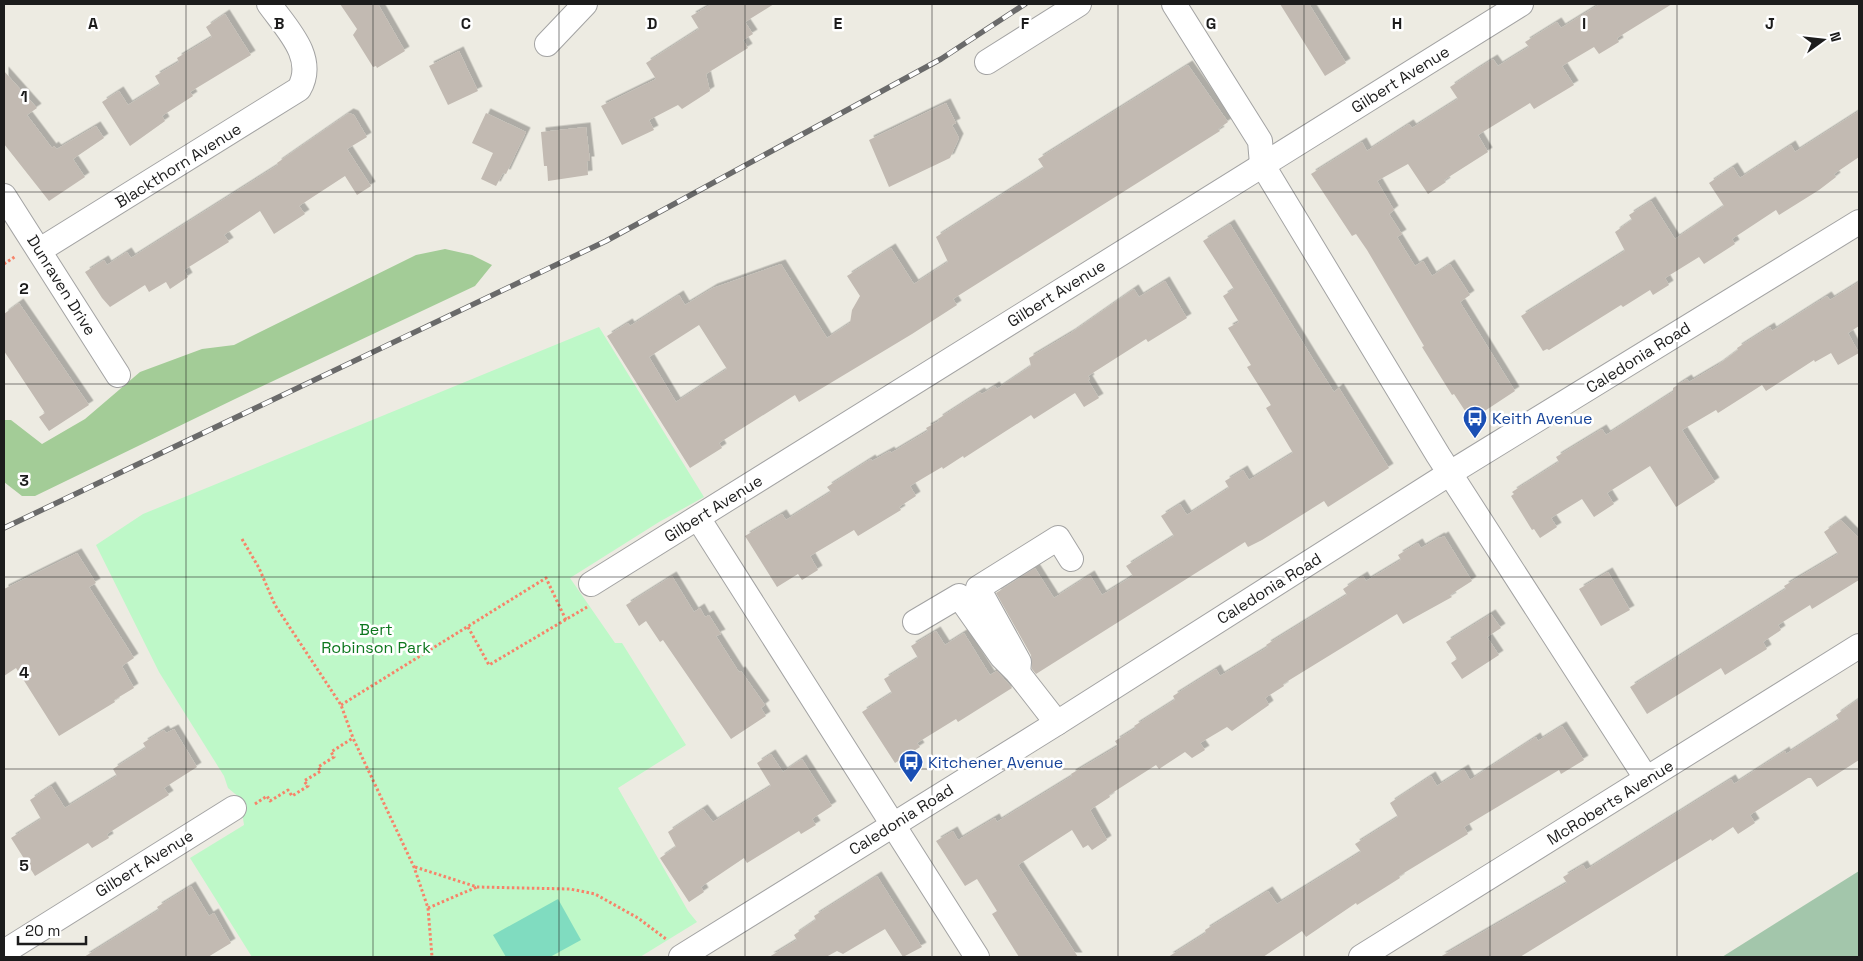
<svg xmlns="http://www.w3.org/2000/svg" width="1863" height="961" font-family="'Space Grotesk',sans-serif">
  <style>
    .forest { fill: #a3cc97 }
    .cemetery { fill: #a3c6ab }
    .park { fill: #bef8c8 }
    .pitch { fill: #80dcc0 }
    .building { fill: #c2bab2; fill-rule: evenodd; filter: url(#shadow) }
    .lines { fill: none; stroke-linecap: round; stroke-linejoin: round }
    .minor-casing { stroke: #a3a3a3; stroke-width: 26 }
    .path { stroke: #f78369; stroke-width: 3; stroke-dasharray: 2.5 2.5; stroke-linecap: butt }
    .minor { stroke: #fff; stroke-width: 24 }
    .rail-casing { stroke: #6a6a6a; stroke-width: 5.5 }
    .rail { stroke: #fff; stroke-width: 4; stroke-dasharray: 11; stroke-linecap: butt }
    .grid { fill: none; stroke: #1c1c1c; stroke-width: 1; stroke-opacity: 0.55 }
    .labels { text-anchor: middle; stroke-width: 5; stroke-linejoin: round; paint-order: stroke }
    .street-label { font-size: 16px; fill: #1c1c1c; stroke: #fff }
    .transit-label { font-size: 16px; fill: #164399; stroke: #fff; text-anchor: start }
    .park-label { font-size: 16px; fill: #0d771e; stroke: #fff }
    .grid-label { font-size: 16px; text-anchor: middle; font-weight: bold; fill: #1c1c1c; stroke: #fff; stroke-width: 5; stroke-linejoin: round; paint-order: stroke }
  </style>
  <defs>
    <filter id="shadow"><feDropShadow dx="4.5" dy="-4.5" stdDeviation="0" flood-color="#0004"/></filter>
  </defs>
  <rect width="100%" height="100%" fill="#edebe2"/>
  <path class="forest" d="M 445,249 L 472,255 L 492,265 L 475,286 L 235,399 L 35,496 L 22,496 L 4,482 L 4,420 L 11,420 L 42,444 L 85,419 L 140,372 L 202,349 L 234,345 L 416,255 Z"/>
  <path class="cemetery" d="M 1859,871 L 1859,957 L 1722,957 Z"/>
  <path class="park" d="M 599,327 L 704,497 L 659,522 L 570,578 L 615,643 L 622,643 L 686,745 L 618,788 L 688,911 L 697,922 L 640,957 L 252,957 L 190,858 L 244,825 L 240,798 L 228,788 L 224,776 L 159,672 L 96,545 L 143,514 Z"/>
  <path class="pitch" d="M 558,899 L 581,940 L 550,957 L 506,957 L 493,935 Z"/>
  <g class="building">
    <path d="M 340,4 L 378,4 L 405,51 L 377,68 L 376,66 L 373,67 L 353,35 L 357,29 Z"/>
    <path d="M 712,4 L 774,4 L 745,22 L 753,34 L 743,40 L 748,48 L 706,74 L 710,91 L 682,109 L 678,105 L 649,120 L 654,130 L 622,145 L 601,106 L 656,79 L 646,63 L 699,29 L 691,16 Z"/>
    <path d="M 1280,4 L 1309,4 L 1346,63 L 1325,76 Z"/>
    <path d="M 1600,4 L 1672,4 L 1617,38 L 1619,42 L 1599,54 L 1594,47 L 1562,66 L 1574,85 L 1534,109 L 1530,103 L 1478,135 L 1488,152 L 1444,180 L 1446,182 L 1428,194 L 1408,164 L 1377,181 L 1394,210 L 1389,214 L 1402,234 L 1397,237 L 1415,266 L 1423,261 L 1432,276 L 1450,264 L 1470,295 L 1460,302 L 1515,391 L 1471,420 L 1454,394 L 1452,395 L 1422,347 L 1424,346 L 1367,250 L 1356,234 L 1352,236 L 1311,174 L 1362,142 L 1367,151 L 1409,124 L 1412,128 L 1458,99 L 1450,87 L 1474,71 L 1493,59 L 1498,66 L 1529,47 L 1525,42 L 1557,22 L 1561,28 Z"/>
    <path d="M 225,14 L 251,55 L 190,92 L 193,96 L 162,116 L 165,121 L 130,146 L 102,102 L 119,91 L 128,105 L 160,85 L 155,76 L 179,62 L 177,58 L 212,37 L 206,27 Z"/>
    <path d="M 459,51 L 478,91 L 448,105 L 429,66 Z"/>
    <path d="M 1188,65 L 1228,122 L 1218,129 L 1220,131 L 953,299 L 957,305 L 912,334 L 799,402 L 795,395 L 719,443 L 722,448 L 690,468 L 607,336 L 628,323 L 630,326 L 679,295 L 685,305 L 713,288 L 781,264 L 827,338 L 850,323 L 852,310 L 860,296 L 847,276 L 891,248 L 914,284 L 948,262 L 936,237 L 1044,168 L 1038,159 ZM 699,325 L 727,369 L 676,402 L 649,357 Z"/>
    <path d="M 4,71 L 37,108 L 27,115 L 52,148 L 54,146 L 57,149 L 96,126 L 104,138 L 73,159 L 85,177 L 49,201 L 4,144 Z"/>
    <path d="M 946,103 L 956,123 L 952,125 L 959,138 L 950,158 L 889,187 L 869,140 Z"/>
    <path d="M 1859,111 L 1859,157 L 1834,174 L 1836,177 L 1819,190 L 1779,215 L 1776,210 L 1732,239 L 1735,244 L 1704,264 L 1699,257 L 1665,278 L 1669,285 L 1653,295 L 1650,290 L 1623,307 L 1621,305 L 1549,350 L 1547,349 L 1543,351 L 1521,316 L 1625,251 L 1615,232 L 1632,220 L 1629,215 L 1651,201 L 1675,239 L 1724,206 L 1709,183 L 1733,167 L 1740,178 L 1791,145 L 1795,152 Z"/>
    <path d="M 349,113 L 354,115 L 367,137 L 347,149 L 371,186 L 357,195 L 345,176 L 299,206 L 305,214 L 274,234 L 260,211 L 224,235 L 229,242 L 184,270 L 188,277 L 170,289 L 166,282 L 149,292 L 145,285 L 110,307 L 102,298 L 85,272 L 104,260 L 107,265 L 127,252 L 131,258 L 278,165 L 277,163 Z"/>
    <path d="M 486,113 L 526,132 L 506,174 L 503,173 L 496,186 L 481,179 L 493,153 L 472,143 Z"/>
    <path d="M 586,127 L 590,161 L 587,161 L 588,175 L 548,181 L 547,166 L 544,166 L 541,132 Z"/>
    <path d="M 1230,224 L 1313,359 L 1334,392 L 1339,388 L 1389,468 L 1328,507 L 1324,501 L 1262,540 L 1248,547 L 1245,542 L 1036,674 L 1032,669 L 1031,655 L 996,593 L 1035,568 L 1054,598 L 1090,575 L 1102,595 L 1133,576 L 1126,566 L 1174,536 L 1161,516 L 1180,504 L 1187,515 L 1229,488 L 1225,481 L 1243,470 L 1249,480 L 1293,453 L 1266,408 L 1271,405 L 1247,367 L 1251,365 L 1228,328 L 1239,322 L 1223,296 L 1234,289 L 1203,241 Z"/>
    <path d="M 1165,281 L 1187,318 L 1148,342 L 1146,339 L 1088,376 L 1090,379 L 1088,380 L 1099,398 L 1084,407 L 1075,393 L 1034,419 L 1031,415 L 964,458 L 963,456 L 943,469 L 942,467 L 910,486 L 916,496 L 899,507 L 901,510 L 858,536 L 854,530 L 810,556 L 818,570 L 802,580 L 798,574 L 777,587 L 745,536 L 782,514 L 786,520 L 831,492 L 827,487 L 871,459 L 872,461 L 890,451 L 891,453 L 928,431 L 926,428 L 939,421 L 938,419 L 980,392 L 982,394 L 995,386 L 997,389 L 1031,366 L 1029,358 L 1071,333 L 1134,289 L 1139,297 Z"/>
    <path d="M 1859,282 L 1859,326 L 1848,333 L 1859,353 L 1838,365 L 1831,353 L 1815,362 L 1814,360 L 1766,391 L 1762,385 L 1718,413 L 1716,410 L 1682,430 L 1715,482 L 1676,507 L 1650,466 L 1607,493 L 1614,504 L 1594,517 L 1582,499 L 1551,518 L 1557,527 L 1540,538 L 1534,529 L 1532,530 L 1511,496 L 1514,494 L 1512,492 L 1559,462 L 1556,457 L 1602,429 L 1606,435 L 1673,392 L 1673,388 L 1687,379 L 1689,382 L 1718,365 L 1738,350 L 1737,348 L 1770,327 L 1772,331 L 1827,296 L 1830,300 Z"/>
    <path d="M 19,303 L 89,405 L 49,431 L 39,417 L 45,413 L 4,351 L 4,314 Z"/>
    <path d="M 1841,520 L 1859,538 L 1859,580 L 1812,609 L 1810,605 L 1778,625 L 1781,630 L 1763,642 L 1767,649 L 1725,675 L 1721,668 L 1647,714 L 1630,687 L 1786,589 L 1784,586 L 1838,554 L 1824,532 Z"/>
    <path d="M 1444,536 L 1472,581 L 1450,595 L 1452,597 L 1403,624 L 1397,614 L 1283,684 L 1284,686 L 1265,698 L 1269,705 L 1232,731 L 1227,727 L 1200,743 L 1205,750 L 1192,758 L 1185,752 L 1159,769 L 1156,765 L 1109,795 L 1110,797 L 1090,810 L 1107,840 L 1092,850 L 1088,845 L 1083,848 L 1072,830 L 1018,865 L 1078,957 L 1019,957 L 992,914 L 997,911 L 977,879 L 965,886 L 936,841 L 953,831 L 958,840 L 995,818 L 997,822 L 1072,776 L 1071,774 L 1118,746 L 1115,741 L 1136,728 L 1134,726 L 1175,700 L 1173,696 L 1216,669 L 1220,676 L 1268,647 L 1266,645 L 1347,595 L 1343,589 L 1363,576 L 1366,581 L 1401,560 L 1398,555 L 1418,543 L 1421,548 L 1440,537 L 1441,538 Z"/>
    <path d="M 77,553 L 96,583 L 89,587 L 134,658 L 122,666 L 134,688 L 114,700 L 115,702 L 59,736 L 16,668 L 4,676 L 4,589 Z"/>
    <path d="M 1608,572 L 1630,610 L 1601,626 L 1579,589 Z"/>
    <path d="M 672,576 L 694,612 L 700,608 L 705,617 L 709,615 L 721,634 L 716,636 L 739,672 L 741,671 L 765,705 L 761,708 L 766,716 L 731,739 L 663,640 L 660,642 L 646,621 L 639,626 L 626,605 Z"/>
    <path d="M 1491,614 L 1501,628 L 1487,637 L 1499,655 L 1462,679 L 1451,663 L 1457,659 L 1446,642 Z"/>
    <path d="M 936,631 L 945,645 L 964,633 L 990,675 L 997,671 L 1012,688 L 958,722 L 956,719 L 917,743 L 920,747 L 895,763 L 862,712 L 892,693 L 884,679 L 918,658 L 911,646 Z"/>
    <path d="M 1859,699 L 1859,760 L 1817,787 L 1811,778 L 1808,778 L 1750,815 L 1755,823 L 1738,834 L 1733,827 L 1712,841 L 1711,839 L 1520,957 L 1440,957 L 1567,883 L 1563,877 L 1583,865 L 1586,870 L 1731,779 L 1734,784 L 1785,751 L 1786,754 L 1839,720 L 1836,715 Z"/>
    <path d="M 1562,726 L 1584,760 L 1561,774 L 1559,770 L 1464,827 L 1468,834 L 1399,876 L 1400,878 L 1381,890 L 1357,905 L 1356,903 L 1306,937 L 1302,931 L 1263,957 L 1168,957 L 1206,933 L 1205,930 L 1268,891 L 1277,904 L 1361,852 L 1355,844 L 1398,817 L 1390,803 L 1431,776 L 1437,786 L 1464,769 L 1470,780 L 1536,737 L 1538,741 Z"/>
    <path d="M 174,729 L 197,767 L 164,788 L 169,795 L 107,834 L 109,838 L 92,848 L 88,843 L 35,876 L 11,838 L 41,819 L 30,800 L 51,786 L 65,808 L 117,776 L 113,769 L 146,748 L 143,743 L 164,730 L 166,733 Z"/>
    <path d="M 771,754 L 783,772 L 802,759 L 832,806 L 812,819 L 816,825 L 801,834 L 799,831 L 747,863 L 744,858 L 701,887 L 704,892 L 689,902 L 660,858 L 676,847 L 668,832 L 703,809 L 713,822 L 771,786 L 757,763 Z"/>
    <path d="M 877,876 L 922,947 L 903,957 L 885,929 L 843,954 L 837,951 L 826,957 L 769,957 L 797,940 L 794,935 L 816,920 L 814,916 Z"/>
    <path d="M 191,886 L 209,916 L 214,913 L 231,943 L 208,957 L 84,957 L 159,910 L 157,907 Z"/>
  </g>
  <g class="lines">
    <defs>
      <g id="minor">
        <path d="M 1174,4 L 1260,141 L 1262,164 L 1438,455 L 1646,778"/>
        <path d="M 547,44 L 585,4"/>
        <path d="M 987,62 L 1079,4"/>
        <path d="M 4,196 L 118,375"/>
        <path d="M 40,250 L 299,89 C 317,58 287,29 269,4"/>
        <path d="M 698,518 L 977,957"/>
        <path d="M 591,584 L 1521,4"/>
        <path d="M 915,622 L 959,596 L 1002,657 L 1018,673 L 1057,723"/>
        <path d="M 1018,673 L 1019,662 L 978,588 L 1058,538 L 1071,559"/>
        <path d="M 4,952 L 234,808"/>
        <path d="M 681,957 L 1057,723 L 1450,473 L 1859,222"/>
        <path d="M 1361,957 L 1859,646"/>
      </g>
    </defs>
    <use href="#minor" class="minor-casing"/>
    <g class="path">
      <path d="M 4,264 L 16,256"/>
      <path d="M 242,539 L 259,568 L 275,605 L 341,705 L 353,738 L 414,867 L 428,908 L 432,957"/>
      <path d="M 468,627 L 489,665 L 587,607"/>
      <path d="M 341,705 L 546,578 L 566,620"/>
      <path d="M 255,804 L 267,796 L 270,801 L 288,790 L 292,796 L 308,786 L 304,781 L 321,771 L 318,767 L 334,757 L 331,752 L 353,738"/>
      <path d="M 415,867 L 477,887 L 570,889 L 595,894 L 638,918 L 666,939"/>
      <path d="M 428,908 L 477,887"/>
    </g>
    <use href="#minor" class="minor"/>
    <defs>
      <path id="rail" d="M 4,528 L 606,241 L 941,59 L 1025,4"/>
    </defs>
    <use href="#rail" class="rail-casing"/>
    <use href="#rail" class="rail"/>
  </g>
  <path class="grid" d="M 186,4 L 186,957M 373,4 L 373,957M 559,4 L 559,957M 745,4 L 745,957M 932,4 L 932,957M 1118,4 L 1118,957M 1304,4 L 1304,957M 1490,4 L 1490,957M 1677,4 L 1677,957M 4,192 L 1859,192M 4,384 L 1859,384M 4,577 L 1859,577M 4,769 L 1859,769"/>
  <defs>
    <symbol id="bus-pin" viewBox="-11 -11 22 30"><path d="M0 17L-7.5 6A9.5 9.5 0 1 1 7.5 6Z" fill="#1a4fb4" stroke="#fff"/><path d="M-5-6H5V4H4V6H2V4H-2V6H-4V4H-5ZM-3.5-4V0h7V-4ZM-3.5 1.2v1.5H-2V1.2ZM2 1.2v1.5H3.5V1.2Z" fill="#fff"/></symbol>
  </defs>
  <g fill-rule="evenodd">
    <use href="#bus-pin" x="1461" y="404" width="28" height="38"/>
    <use href="#bus-pin" x="897" y="748" width="28" height="38"/>
  </g>
  <g class="labels">
    <g class="street-label">
      <text transform="translate(1400 79) rotate(-32)" y="6">Gilbert Avenue</text>
      <text transform="translate(178 165) rotate(-32)" y="6">Blackthorn Avenue</text>
      <text transform="translate(62 285) rotate(58)" y="6">Dunraven Drive</text>
      <text transform="translate(1056 293) rotate(-32)" y="6">Gilbert Avenue</text>
      <text transform="translate(1638 357) rotate(-32)" y="6">Caledonia Road</text>
      <text transform="translate(713 508) rotate(-32)" y="6">Gilbert Avenue</text>
      <text transform="translate(1269 588) rotate(-32)" y="6">Caledonia Road</text>
      <text transform="translate(1610 802) rotate(-32)" y="6">McRoberts Avenue</text>
      <text transform="translate(901 819) rotate(-32)" y="6">Caledonia Road</text>
      <text transform="translate(144 863) rotate(-32)" y="6">Gilbert Avenue</text>
    </g>
    <g class="transit-label">
      <text x="1492" y="424">Keith Avenue</text>
      <text x="928" y="768">Kitchener Avenue</text>
    </g>
    <g class="park-label">
      <text x="376" y="635">Bert<tspan x="376" dy="18">Robinson Park</tspan></text>
    </g>
  </g>
  <g class="grid-label">
    <text x="93" y="29">A</text>
    <text x="279" y="29">B</text>
    <text x="466" y="29">C</text>
    <text x="652" y="29">D</text>
    <text x="838" y="29">E</text>
    <text x="1025" y="29">F</text>
    <text x="1211" y="29">G</text>
    <text x="1397" y="29">H</text>
    <text x="1584" y="29">I</text>
    <text x="1770" y="29">J</text>
    <text x="24" y="102">1</text>
    <text x="24" y="294">2</text>
    <text x="24" y="486">3</text>
    <text x="24" y="678">4</text>
    <text x="24" y="871">5</text>
  </g>
  <rect width="1863" height="961" fill="none" stroke="#1c1c1c" stroke-width="10"/>
  <g transform="translate(1823 40) rotate(75)" stroke="#ffffff" stroke-width="4" paint-order="stroke">
  <path d="M0-4L9 19L0 12L-9 19Z" fill="#1c1c1c"/>
  <text y="-8" font-size="14" font-weight="bold" text-anchor="middle" fill="#1c1c1c">N</text>
  </g>
  <path d="M18 936v8h68v-8" fill="none" stroke="#1c1c1c" stroke-width="2.5"/>
  <text x="25" y="936" font-size="15" fill="#1c1c1c" stroke="#ffffff" stroke-width="4" paint-order="stroke">20 m</text>
</svg>
